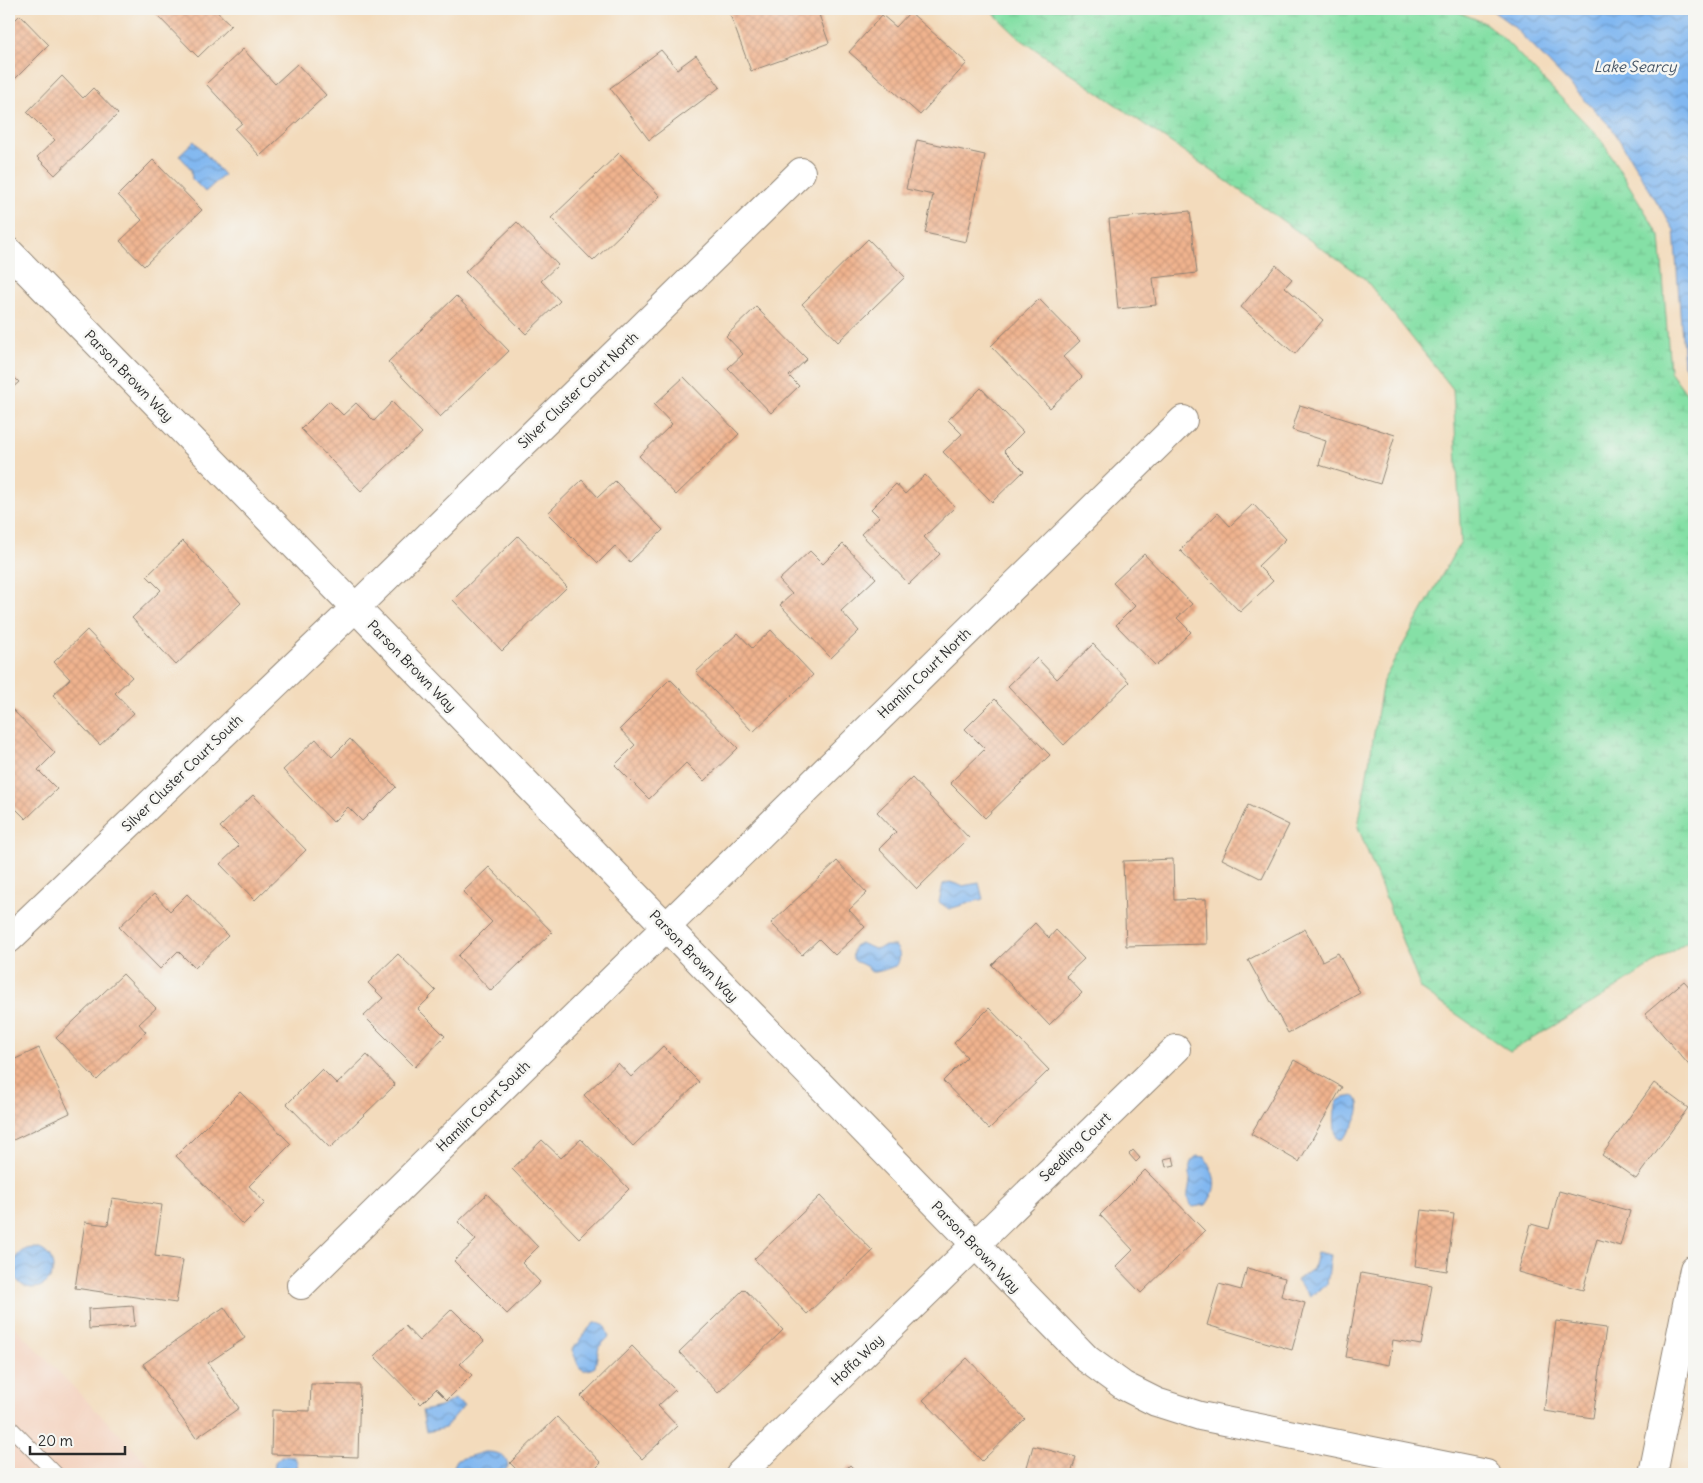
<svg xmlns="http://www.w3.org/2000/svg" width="1703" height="1483" font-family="Delius,sans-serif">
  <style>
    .built { fill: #f4d3c0 }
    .wetland { fill: url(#wetland-marsh); stroke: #588668 }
    .water { fill: url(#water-waves); stroke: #56718e }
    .building { fill: url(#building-cross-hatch) }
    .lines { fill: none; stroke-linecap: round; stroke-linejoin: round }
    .service-casing { stroke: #8f8374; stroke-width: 16 }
    .minor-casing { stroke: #8f8374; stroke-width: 30 }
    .service { stroke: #fff; stroke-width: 14 }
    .minor { stroke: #fff; stroke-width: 28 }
    .labels { text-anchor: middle; stroke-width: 5; stroke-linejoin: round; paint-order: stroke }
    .street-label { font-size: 14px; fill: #2b2b2b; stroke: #f6f6f2 }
    .water-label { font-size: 15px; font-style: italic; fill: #455566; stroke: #f6f6f2 }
  </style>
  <defs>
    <pattern id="wetland-marsh" width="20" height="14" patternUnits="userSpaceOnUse" patternTransform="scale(1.25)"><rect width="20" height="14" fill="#85e0a6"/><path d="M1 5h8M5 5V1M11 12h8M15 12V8" fill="none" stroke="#73c08f"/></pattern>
    <pattern id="water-waves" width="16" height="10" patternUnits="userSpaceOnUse" patternTransform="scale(1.25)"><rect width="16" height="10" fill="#81b7f0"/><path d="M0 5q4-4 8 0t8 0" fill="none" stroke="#6a95c3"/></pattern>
    <pattern id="building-cross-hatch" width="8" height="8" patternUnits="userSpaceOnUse" patternTransform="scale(1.25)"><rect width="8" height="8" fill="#f0b38e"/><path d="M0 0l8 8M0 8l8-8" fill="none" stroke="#ce9a7b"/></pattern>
  </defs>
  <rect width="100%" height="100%" fill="#f6f6f2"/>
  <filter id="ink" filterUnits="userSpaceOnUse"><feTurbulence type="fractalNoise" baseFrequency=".02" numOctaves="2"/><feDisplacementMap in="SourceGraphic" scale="10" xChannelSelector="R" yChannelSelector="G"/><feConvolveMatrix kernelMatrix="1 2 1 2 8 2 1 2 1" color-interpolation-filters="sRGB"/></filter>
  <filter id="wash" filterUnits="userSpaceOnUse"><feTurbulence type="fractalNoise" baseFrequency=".0096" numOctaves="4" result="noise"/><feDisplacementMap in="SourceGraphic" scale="20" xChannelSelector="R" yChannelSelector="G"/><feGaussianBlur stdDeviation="1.12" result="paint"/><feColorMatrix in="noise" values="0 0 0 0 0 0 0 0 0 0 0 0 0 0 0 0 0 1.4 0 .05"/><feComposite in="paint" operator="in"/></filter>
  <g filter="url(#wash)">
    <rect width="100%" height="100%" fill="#f3dbbc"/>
    <path class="built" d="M 9,1321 L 158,1474 L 9,1474 Z"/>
    <path class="wetland" d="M 989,9 L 1451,9 L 1485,23 L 1501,36 L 1600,138 L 1660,236 L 1670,371 L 1694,404 L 1694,937 L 1610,992 L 1510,1052 L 1421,989 L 1358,827 L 1383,681 L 1461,541 L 1453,389 L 1365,279 L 1215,173 L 1019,38 Z"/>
    <g class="water">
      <path d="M 1490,9 L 1694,9 L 1694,378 L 1684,365 L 1674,230 L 1612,128 L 1512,25 Z"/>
      <path d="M 194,141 L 224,175 L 205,192 L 192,179 L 191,169 L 179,155 Z"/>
      <path d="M 950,882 L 962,886 L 979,883 L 983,899 L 949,909 L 939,902 L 943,884 Z"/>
      <path d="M 860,943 L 875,949 L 886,946 L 895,946 C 900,951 901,958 897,965 C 893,967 877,973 873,972 C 869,972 870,970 867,967 C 855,959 850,965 854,946 Z"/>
      <path d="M 1355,1096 C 1367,1107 1352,1130 1342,1139 L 1338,1139 C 1333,1133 1333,1104 1339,1100 C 1343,1097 1350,1097 1355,1096 Z"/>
      <path d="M 1197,1156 L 1205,1157 C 1215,1176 1220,1185 1206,1205 L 1193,1207 C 1184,1199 1189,1191 1190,1181 C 1191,1170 1186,1163 1197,1156 Z"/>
      <circle cx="33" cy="1268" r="20"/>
      <path d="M 1317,1252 L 1331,1255 L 1327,1285 L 1310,1297 L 1297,1280 L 1313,1269 Z"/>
      <path d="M 594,1323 L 599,1323 L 605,1326 L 609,1337 L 599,1347 L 595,1367 C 577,1377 578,1361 572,1350 C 574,1345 577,1345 580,1341 C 585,1334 587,1329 594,1323 Z"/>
      <path d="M 455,1399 L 464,1405 L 445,1428 L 426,1432 L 422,1411 L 440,1407 Z"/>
      <path d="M 484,1452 C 496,1452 505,1453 508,1466 L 503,1474 L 491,1474 L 483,1470 C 471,1473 463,1479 454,1466 L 457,1460 Z"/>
      <path d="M 281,1456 L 294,1457 C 299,1463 298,1467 294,1474 L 274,1474 L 275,1462 Z"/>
    </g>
    <g id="blocks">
      <g class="building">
        <path d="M 151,9 L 214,9 L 231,25 L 198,57 Z"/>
        <path d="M 728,9 L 817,9 L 829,43 L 751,71 Z"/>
        <path d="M 910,12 L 967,63 L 920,115 L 849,52 L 882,15 L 896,27 Z"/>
        <path d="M 20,15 L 49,45 L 9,85 L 9,26 Z"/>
        <path d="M 243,49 L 275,84 L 297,64 L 326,95 L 260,156 L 235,129 L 242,123 L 206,84 Z"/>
        <path d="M 661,50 L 677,69 L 696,55 L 720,87 L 649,140 L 610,88 Z"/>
        <path d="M 62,76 L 83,98 L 93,88 L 118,114 L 55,175 L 37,157 L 55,140 L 27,112 Z"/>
        <path d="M 917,140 L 985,155 L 966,242 L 925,233 L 933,195 L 906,189 Z"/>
        <path d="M 619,153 L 660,196 L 593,261 L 551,218 Z"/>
        <path d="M 153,160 L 202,210 L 144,266 L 120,241 L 142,220 L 118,195 Z"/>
        <path d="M 1190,211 L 1197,273 L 1153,278 L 1156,305 L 1118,309 L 1109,219 Z"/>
        <path d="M 517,222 L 558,265 L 541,281 L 560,301 L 526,334 L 465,272 Z"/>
        <path d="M 868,239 L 905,277 L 838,342 L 802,304 Z"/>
        <path d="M 1276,265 L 1292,279 L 1285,287 L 1323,320 L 1295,354 L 1241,307 Z"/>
        <path d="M 456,296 L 509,351 L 440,417 L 388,362 Z"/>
        <path d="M 1039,299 L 1080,341 L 1063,357 L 1082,377 L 1050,408 L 991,346 Z"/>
        <path d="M 756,307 L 807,359 L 789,376 L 799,386 L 771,413 L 728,368 L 743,354 L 726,336 Z"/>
        <path d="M 9,372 L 19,382 L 9,391 Z"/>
        <path d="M 684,377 L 739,434 L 676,495 L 639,456 L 672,424 L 654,405 Z"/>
        <path d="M 981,388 L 1023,432 L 1004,451 L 1024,471 L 992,502 L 943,452 L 962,434 L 948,420 Z"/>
        <path d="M 329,401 L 343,415 L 356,403 L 374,421 L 392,402 L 422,433 L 361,491 L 301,429 Z"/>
        <path d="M 1300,405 L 1395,435 L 1380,484 L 1319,465 L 1326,441 L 1292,430 Z"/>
        <path d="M 925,475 L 955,507 L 924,537 L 940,554 L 909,584 L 861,534 L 879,517 L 871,509 L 896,484 L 905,494 Z"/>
        <path d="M 582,480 L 598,497 L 615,481 L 663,530 L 630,562 L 615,546 L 598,563 L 548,513 Z"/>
        <path d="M 1253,504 L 1286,539 L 1258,566 L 1273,581 L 1240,612 L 1180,550 L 1218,513 L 1230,526 Z"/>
        <path d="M 518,536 L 567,587 L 502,651 L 453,600 Z"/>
        <path d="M 183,541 L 241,603 L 176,665 L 132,618 L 161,590 L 147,576 Z"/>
        <path d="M 843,544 L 876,578 L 841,611 L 859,631 L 831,658 L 780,605 L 792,594 L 779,580 L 810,551 L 823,564 Z"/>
        <path d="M 1144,554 L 1192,604 L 1177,618 L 1191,632 L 1156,666 L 1116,625 L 1135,606 L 1113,583 Z"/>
        <path d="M 87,630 L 132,677 L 115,693 L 134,713 L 100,745 L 53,695 L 70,679 L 54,662 Z"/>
        <path d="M 771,630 L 813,675 L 753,732 L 696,672 L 738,633 L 752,648 Z"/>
        <path d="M 1093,644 L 1129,682 L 1064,745 L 1008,686 L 1037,658 L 1057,679 Z"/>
        <path d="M 670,679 L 738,748 L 704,781 L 686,763 L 649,799 L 615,765 L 635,745 L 620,729 Z"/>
        <path d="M 995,699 L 1050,755 L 985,818 L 950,783 L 985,749 L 965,729 Z"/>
        <path d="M 9,706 L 55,753 L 38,770 L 57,789 L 26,819 L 9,802 Z"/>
        <path d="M 316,739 L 332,757 L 350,739 L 396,787 L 362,821 L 348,807 L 333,822 L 283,770 Z"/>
        <path d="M 912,778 L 969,838 L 917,889 L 879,849 L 896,832 L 877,812 Z"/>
        <path d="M 253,795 L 306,850 L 255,900 L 220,864 L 239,846 L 220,827 Z"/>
        <path d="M 1248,805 L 1289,825 L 1262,879 L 1222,859 Z"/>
        <path d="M 1173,859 L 1174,900 L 1206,899 L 1207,944 L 1126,946 L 1123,861 Z"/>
        <path d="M 837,861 L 867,893 L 849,910 L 865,927 L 835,955 L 819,939 L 802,955 L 771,923 Z"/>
        <path d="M 489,867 L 552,932 L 491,991 L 458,956 L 492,922 L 463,892 Z"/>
        <path d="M 154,894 L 170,911 L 187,894 L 228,936 L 195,968 L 178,951 L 160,969 L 119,927 Z"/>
        <path d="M 1035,923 L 1049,938 L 1056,930 L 1084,959 L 1066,976 L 1082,993 L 1049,1025 L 992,965 Z"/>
        <path d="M 1305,929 L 1322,961 L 1338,953 L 1360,993 L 1288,1033 L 1248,960 Z"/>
        <path d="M 398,954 L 436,991 L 418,1009 L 445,1036 L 415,1067 L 364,1016 L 383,998 L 368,983 Z"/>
        <path d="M 123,974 L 156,1008 L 139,1024 L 146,1032 L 97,1080 L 56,1038 Z"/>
        <path d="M 1684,981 L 1694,992 L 1694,1071 L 1645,1014 Z"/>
        <path d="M 989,1008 L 1049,1070 L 989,1129 L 943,1081 L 967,1057 L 954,1043 Z"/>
        <path d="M 663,1046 L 699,1082 L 633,1146 L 584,1095 L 618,1063 L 631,1077 Z"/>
        <path d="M 39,1048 L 70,1113 L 9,1142 L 9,1062 Z"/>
        <path d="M 367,1055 L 395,1085 L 330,1148 L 287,1104 L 322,1069 L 337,1084 Z"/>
        <path d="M 1294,1060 L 1342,1087 L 1299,1162 L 1251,1134 Z"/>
        <path d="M 1654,1083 L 1688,1108 L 1636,1179 L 1602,1155 Z"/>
        <path d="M 240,1092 L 291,1144 L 249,1186 L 265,1203 L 243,1225 L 176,1156 Z"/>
        <path d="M 581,1139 L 629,1189 L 579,1238 L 512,1169 L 542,1140 L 561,1158 Z"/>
        <path d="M 1133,1150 L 1140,1158 L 1136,1162 L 1129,1154 Z"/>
        <path d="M 1173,1157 L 1175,1165 L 1166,1167 L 1164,1159 Z"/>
        <path d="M 1145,1170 L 1205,1231 L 1141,1293 L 1116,1267 L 1133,1250 L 1100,1215 Z"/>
        <path d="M 1559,1191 L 1630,1211 L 1620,1246 L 1597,1239 L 1583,1290 L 1518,1272 L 1531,1224 L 1549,1229 Z"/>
        <path d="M 487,1194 L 538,1247 L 522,1263 L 540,1282 L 507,1314 L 454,1261 L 476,1240 L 458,1222 Z"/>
        <path d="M 820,1196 L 873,1251 L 807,1314 L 754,1259 Z"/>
        <path d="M 112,1198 L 162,1205 L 155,1256 L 183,1260 L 176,1303 L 75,1288 L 85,1222 L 108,1225 Z"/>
        <path d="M 1422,1210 L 1454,1214 L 1447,1271 L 1415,1266 Z"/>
        <path d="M 1247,1268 L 1285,1278 L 1281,1296 L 1305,1303 L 1292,1350 L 1207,1325 L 1219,1284 L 1241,1290 Z"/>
        <path d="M 1361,1273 L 1432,1286 L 1421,1345 L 1393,1340 L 1389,1365 L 1346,1357 Z"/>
        <path d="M 744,1289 L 783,1330 L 718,1393 L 679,1352 Z"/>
        <path d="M 133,1306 L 135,1326 L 89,1329 L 88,1309 Z"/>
        <path d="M 224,1307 L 245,1338 L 208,1363 L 239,1408 L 196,1438 L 143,1364 Z"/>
        <path d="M 452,1309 L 484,1341 L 460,1364 L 472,1375 L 447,1400 L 436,1389 L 421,1404 L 374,1356 L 405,1326 L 419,1341 Z"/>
        <path d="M 1556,1321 L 1606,1328 L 1593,1418 L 1544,1411 Z"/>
        <path d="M 632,1346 L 675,1390 L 658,1406 L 677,1426 L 642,1459 L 581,1396 Z"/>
        <path d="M 967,1358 L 1025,1419 L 982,1461 L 923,1400 Z"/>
        <path d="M 311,1384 L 360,1385 L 358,1457 L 271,1454 L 272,1410 L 310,1411 Z"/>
        <path d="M 557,1417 L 601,1463 L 590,1474 L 521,1474 L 510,1463 Z"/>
        <path d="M 1033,1446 L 1076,1457 L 1071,1474 L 1025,1474 Z"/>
        <path d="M 850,1465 L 859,1474 L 841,1474 Z"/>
      </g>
    </g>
  </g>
  <g filter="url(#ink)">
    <use href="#blocks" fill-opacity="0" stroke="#8f8374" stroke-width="1"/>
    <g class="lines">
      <defs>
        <path id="service" d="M 9,1426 L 56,1474"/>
        <g id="minor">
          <path d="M 9,252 L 1087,1359 L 1124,1386 L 1156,1402 L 1200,1416 L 1486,1474"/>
          <path d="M 9,939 L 355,608 L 801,172"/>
          <path d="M 301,1285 L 1183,420"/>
          <path d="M 740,1474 L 1176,1049"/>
          <path d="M 1653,1474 L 1694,1269"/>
        </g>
      </defs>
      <use href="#service" class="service-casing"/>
      <use href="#minor" class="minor-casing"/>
      <use href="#service" class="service"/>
      <use href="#minor" class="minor"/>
    </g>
  </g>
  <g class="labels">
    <g class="street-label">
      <text transform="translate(129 376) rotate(46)" y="5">Parson Brown Way</text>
      <text transform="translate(578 390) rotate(-44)" y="5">Silver Cluster Court North</text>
      <text transform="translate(412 666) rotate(46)" y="5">Parson Brown Way</text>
      <text transform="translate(924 673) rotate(-44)" y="5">Hamlin Court North</text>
      <text transform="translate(182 773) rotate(-44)" y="5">Silver Cluster Court South</text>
      <text transform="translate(694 956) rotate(46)" y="5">Parson Brown Way</text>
      <text transform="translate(483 1106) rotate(-44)" y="5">Hamlin Court South</text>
      <text transform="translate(1075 1147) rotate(-44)" y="5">Seedling Court</text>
      <text transform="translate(976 1247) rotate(46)" y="5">Parson Brown Way</text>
      <text transform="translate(857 1360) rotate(-44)" y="5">Hoffa Way</text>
    </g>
    <g class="water-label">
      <text x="1635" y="72">Lake Searcy</text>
    </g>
  </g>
  <rect width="1703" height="1483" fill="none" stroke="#f6f6f2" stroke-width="30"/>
  <path d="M30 1446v8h95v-8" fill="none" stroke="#2b2b2b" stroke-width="2.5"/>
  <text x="38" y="1446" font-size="15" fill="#2b2b2b" stroke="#f6f6f2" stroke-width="4" paint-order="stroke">20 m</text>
</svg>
